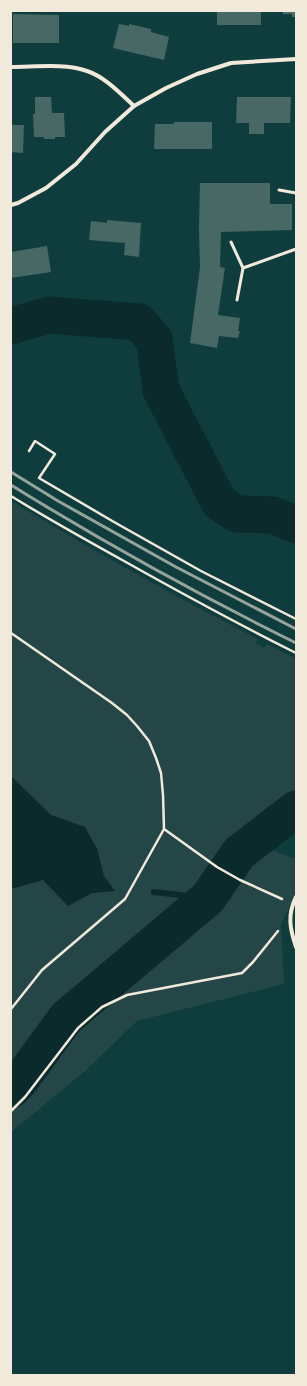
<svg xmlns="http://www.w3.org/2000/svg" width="307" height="1386" font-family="Cabin,sans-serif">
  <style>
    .green { fill: #244646 }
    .water { fill: #0a2a2b }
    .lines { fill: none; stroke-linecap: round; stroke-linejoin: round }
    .stream { stroke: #0a2a2b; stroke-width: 6 }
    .river { stroke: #0a2a2b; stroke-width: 37 }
    .building { fill: #486865 }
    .path { stroke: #f1e9da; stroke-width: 2.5 }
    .service { stroke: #f1e9da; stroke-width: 3 }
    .minor { stroke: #f1e9da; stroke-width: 4 }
    .rail { stroke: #97a49c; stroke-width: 3 }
  </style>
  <rect width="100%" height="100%" fill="#0f3d3e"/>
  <path class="green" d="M 11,501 C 92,550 174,596 258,639 L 256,643 L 264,648 L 267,644 L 296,659 L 296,795 L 281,805 L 239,838 L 296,859 L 296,891 L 281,925 L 284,984 L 137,1021 L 84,1072 L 11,1132 Z"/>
  <path class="water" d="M 11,776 L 51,815 L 85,827 L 97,849 L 104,876 L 115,891 L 92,893 L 68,906 L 43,880 L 11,889 Z"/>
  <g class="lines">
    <path class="stream" d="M 154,892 L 208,898"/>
    <g class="river">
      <path d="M 11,326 L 49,315 L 139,322 L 154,339 L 161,390 L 219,502 L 236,514 L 273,515 L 296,525"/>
      <path d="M 11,1090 L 20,1081 L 66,1018 L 208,898 L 239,853 L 296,809"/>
    </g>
  </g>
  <g class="building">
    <rect x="217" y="11" width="44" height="14"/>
    <path d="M 283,11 L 296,11 L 296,17 L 292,17 L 292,14 L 283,14 Z"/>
    <path d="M 13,14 L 59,15 L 59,43 L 13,43 Z"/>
    <path d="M 119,24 L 129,26 L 129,24 L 151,29 L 151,32 L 169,37 L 164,60 L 113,48 Z"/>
    <path d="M 35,97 L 51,97 L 52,113 L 64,113 L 65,137 L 55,137 L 55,139 L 44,139 L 44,137 L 34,137 L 33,114 L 35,114 Z"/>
    <path d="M 237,97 L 291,97 L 290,123 L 264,123 L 264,134 L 249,134 L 249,123 L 236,123 Z"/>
    <path d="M 174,122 L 212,122 L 212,149 L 154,149 L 155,124 L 174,124 Z"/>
    <path d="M 11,125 L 24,125 L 23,153 L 11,152 Z"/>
    <path d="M 200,183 L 270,183 L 270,204 L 292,204 L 292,230 L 221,232 L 220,267 L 225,268 L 218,315 L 240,318 L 238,331 L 240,331 L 238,338 L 219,336 L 217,348 L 190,343 L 200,267 L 199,230 Z"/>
    <path d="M 107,220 L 141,223 L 139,257 L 124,255 L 125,243 L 89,240 L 91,221 L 107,223 Z"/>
    <path d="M 47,246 L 51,272 L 11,278 L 11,252 Z"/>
  </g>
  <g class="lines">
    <g class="path">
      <path d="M 29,451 L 35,441 L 55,454 L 39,478 L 114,522 L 201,571 L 296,619"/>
      <path d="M 11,496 C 48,519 86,540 124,561 C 181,593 238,624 296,653"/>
      <path d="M 11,633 L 112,703 L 127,715 L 137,726 L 149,741 L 156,758 L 161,773 L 163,795 L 164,829 L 125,899 L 42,970 L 11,1009"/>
      <path d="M 164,829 L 217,867 L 240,880 L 282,899"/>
      <path d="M 11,1111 L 25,1097 L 78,1028 L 102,1007 L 127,995 L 242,973 L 253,962 L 278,931"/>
    </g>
    <g class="service">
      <path d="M 279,190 L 296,193"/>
      <path d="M 231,242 L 243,268 L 237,300"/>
      <path d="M 243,268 L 296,249"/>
    </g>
    <g class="minor">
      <path d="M 11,67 C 35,67 65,63 87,71 C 105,77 120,93 134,106"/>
      <path d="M 11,205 L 18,203 L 46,188 L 76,164 L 105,132 L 134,106 L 166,88 L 197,74 L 231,63 L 296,59"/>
      <path d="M 296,897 C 287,915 290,929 296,947"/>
    </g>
    <g class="rail">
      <path d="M 11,472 L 58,501 L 176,567 L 296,629"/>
      <path d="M 11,485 C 103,542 199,595 296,643"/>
    </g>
  </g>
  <rect width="307" height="1386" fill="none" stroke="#f1e9da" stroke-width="24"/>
</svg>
